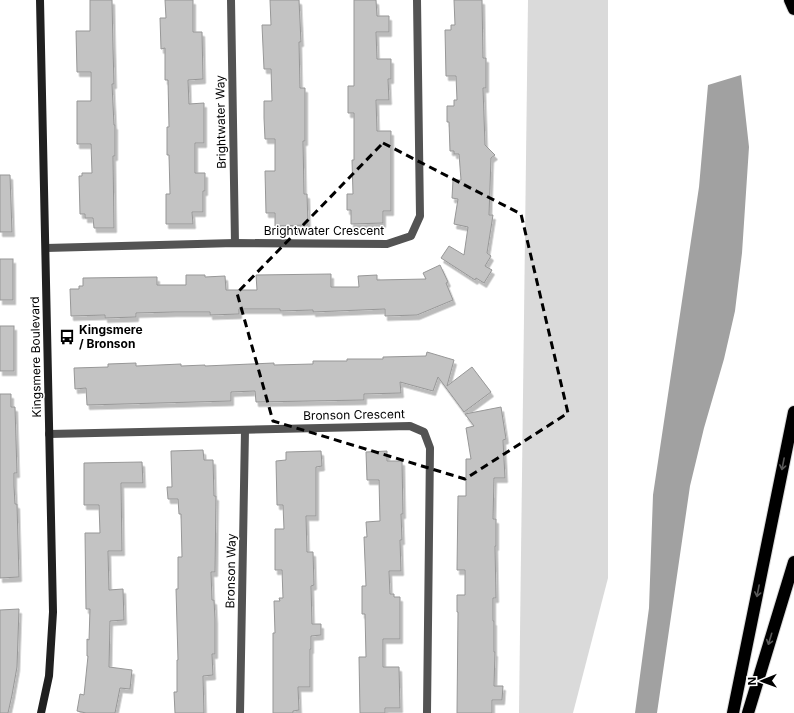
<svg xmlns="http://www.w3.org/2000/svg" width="794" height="713" font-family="Inter,sans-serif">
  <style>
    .green { fill: #dadada }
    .water { fill: #a1a1a1 }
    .building { fill: #c3c3c3; stroke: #979797; filter: url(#shadow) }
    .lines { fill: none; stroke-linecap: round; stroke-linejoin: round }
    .highway-casing { stroke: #dbdbdb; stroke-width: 14 }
    .street { stroke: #535353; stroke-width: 8 }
    .secondary { stroke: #202020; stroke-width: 8 }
    .highway { stroke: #000; stroke-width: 12 }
    .oneway { stroke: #595959 }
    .marked { fill: none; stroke: #000; stroke-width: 3; stroke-dasharray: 8 5; stroke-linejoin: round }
    .labels { text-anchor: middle; stroke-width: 3; stroke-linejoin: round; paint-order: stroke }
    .street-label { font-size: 12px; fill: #000; stroke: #fff }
    .poi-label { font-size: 12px; font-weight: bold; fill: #000; stroke: #fff; text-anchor: start }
  </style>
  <defs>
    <filter id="shadow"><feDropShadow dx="2.5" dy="4.5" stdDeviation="0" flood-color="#0004"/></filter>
  </defs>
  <rect width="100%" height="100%" fill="#fff"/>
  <path class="green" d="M 528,0 L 608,0 L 608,578 L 573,713 L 519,713 Z"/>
  <path class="water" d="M 741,75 L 749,147 L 742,253 L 735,311 L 724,359 L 704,428 L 690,486 L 657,713 L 635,713 L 649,608 L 653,495 L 699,187 L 708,85 Z"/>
  <g class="building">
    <path d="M 90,0 L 112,0 L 113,48 L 114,84 L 112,84 L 114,125 L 115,125 L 115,156 L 113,156 L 114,228 L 94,228 L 93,218 L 85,218 L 85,214 L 80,214 L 79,176 L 82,176 L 82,173 L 92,173 L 91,144 L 77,144 L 77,101 L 91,101 L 91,72 L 77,72 L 76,31 L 90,31 Z"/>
    <path d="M 165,0 L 193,0 L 193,32 L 202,32 L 203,79 L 188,80 L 189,104 L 204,103 L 204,143 L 195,143 L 195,173 L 205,173 L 205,191 L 203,191 L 203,212 L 192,212 L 193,224 L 166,224 L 166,194 L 170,194 L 169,155 L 167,155 L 167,127 L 169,127 L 168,80 L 165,80 L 165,48 L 161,49 L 160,18 L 166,18 Z"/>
    <path d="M 270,0 L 299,0 L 301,42 L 299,42 L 300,88 L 305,88 L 305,141 L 303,141 L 304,194 L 307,194 L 308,225 L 275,226 L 275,213 L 266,213 L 265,171 L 275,171 L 275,139 L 265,139 L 264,118 L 264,101 L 272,101 L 271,69 L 264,69 L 262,25 L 271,25 Z"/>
    <path d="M 354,0 L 376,0 L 377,16 L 389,16 L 389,32 L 376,32 L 377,59 L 391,59 L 391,79 L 388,79 L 389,100 L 376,100 L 377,131 L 391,131 L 391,211 L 383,211 L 383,223 L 351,224 L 351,210 L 347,210 L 347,194 L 353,194 L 352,160 L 354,160 L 354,113 L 348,113 L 348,86 L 354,86 Z"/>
    <path d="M 454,0 L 482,0 L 483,58 L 486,58 L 486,88 L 483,88 L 485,145 L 495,155 L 491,158 L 489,215 L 493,215 L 487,253 L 491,256 L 485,266 L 492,270 L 484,283 L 476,278 L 475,280 L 441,258 L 449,246 L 464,255 L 468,227 L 454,224 L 458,199 L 452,198 L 453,180 L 461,180 L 459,154 L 454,154 L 454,151 L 450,151 L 449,122 L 447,122 L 447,106 L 454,106 L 454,100 L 457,100 L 456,76 L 446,76 L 445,30 L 451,30 L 451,25 L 455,25 Z"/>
    <path d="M 0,175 L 10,175 L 12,232 L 0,232 Z"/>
    <rect x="0" y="259" width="13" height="41"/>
    <path d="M 440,265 L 448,282 L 446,283 L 453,300 L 417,315 L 385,316 L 385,309 L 313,312 L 313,310 L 280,311 L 280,309 L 239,309 L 239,314 L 210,315 L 210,312 L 174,312 L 136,313 L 136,317 L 105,318 L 105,315 L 71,316 L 70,289 L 79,289 L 79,286 L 83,286 L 83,278 L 157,277 L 157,285 L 186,285 L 186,275 L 205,275 L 205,277 L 225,276 L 226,290 L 257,290 L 256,275 L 331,274 L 331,287 L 359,287 L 358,276 L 377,275 L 377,280 L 426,279 L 423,273 Z"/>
    <rect x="0" y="326" width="14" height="45"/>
    <path d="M 427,352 L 454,360 L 447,386 L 472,367 L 491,392 L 464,412 L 438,377 L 433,391 L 400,382 L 401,393 L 364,394 L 364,400 L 256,402 L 255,391 L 231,392 L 231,401 L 87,405 L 86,388 L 75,389 L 74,368 L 108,367 L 108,364 L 136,363 L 136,366 L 181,364 L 181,366 L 205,365 L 205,366 L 274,363 L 274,365 L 313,364 L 313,361 L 347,361 L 347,359 L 383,359 L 383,357 L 426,356 Z"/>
    <path d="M 0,394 L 11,394 L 11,407 L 15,407 L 17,473 L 14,473 L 14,486 L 15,504 L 17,504 L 19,577 L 0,578 Z"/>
    <path d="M 501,407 L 506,439 L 503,440 L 505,478 L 494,478 L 493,519 L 496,519 L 496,546 L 495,546 L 496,598 L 493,598 L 493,621 L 494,621 L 494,652 L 495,652 L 494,686 L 503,686 L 502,700 L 492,700 L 492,713 L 457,713 L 458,612 L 457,612 L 457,595 L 465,595 L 465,570 L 457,570 L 458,496 L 466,496 L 466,459 L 471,459 L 466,428 L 474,426 L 465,414 Z"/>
    <path d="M 203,450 L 204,460 L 213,460 L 214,496 L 216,496 L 215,572 L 211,572 L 212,600 L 214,600 L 215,619 L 215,654 L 212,654 L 213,675 L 203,676 L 204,713 L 175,713 L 174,692 L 177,692 L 177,660 L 178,660 L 176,589 L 178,589 L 178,557 L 182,557 L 181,514 L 179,514 L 178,499 L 168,499 L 167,487 L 172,487 L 171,451 Z"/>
    <path d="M 321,451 L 322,466 L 316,467 L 316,516 L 306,516 L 307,552 L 313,552 L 314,585 L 311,586 L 312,624 L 321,624 L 321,635 L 311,636 L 311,649 L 310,649 L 310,687 L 298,687 L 299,710 L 293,711 L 293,713 L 273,713 L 273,633 L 275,633 L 274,601 L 280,601 L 279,598 L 283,598 L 282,570 L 275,570 L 275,529 L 284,529 L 283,505 L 277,505 L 276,461 L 286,460 L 286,452 Z"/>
    <path d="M 387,451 L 387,461 L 402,461 L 403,514 L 401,514 L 402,540 L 400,540 L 401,571 L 389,571 L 390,594 L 394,594 L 394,597 L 400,597 L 400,639 L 383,639 L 383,667 L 399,667 L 400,708 L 385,708 L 385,713 L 360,713 L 359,657 L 366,657 L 365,614 L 362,614 L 362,586 L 366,586 L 364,537 L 367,537 L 366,522 L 380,521 L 379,480 L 367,480 L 366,452 Z"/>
    <path d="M 142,462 L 143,483 L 121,483 L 122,551 L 108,551 L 109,590 L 123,589 L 124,620 L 110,621 L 109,667 L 132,670 L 130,689 L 120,688 L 115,713 L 86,713 L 77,711 L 80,694 L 84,695 L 88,656 L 87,656 L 87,639 L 89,640 L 90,609 L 86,609 L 85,533 L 100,533 L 99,505 L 84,505 L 84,463 Z"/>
    <path d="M 19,609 L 17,667 L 12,695 L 8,713 L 0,713 L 0,610 Z"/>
  </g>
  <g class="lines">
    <defs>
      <g id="highway">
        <path d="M 790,0 L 794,9"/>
        <path d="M 733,713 L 794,412"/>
        <path d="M 748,713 L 794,562"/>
      </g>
    </defs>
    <use href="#highway" class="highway-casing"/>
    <g class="street">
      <path d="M 231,0 L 235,243"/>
      <path d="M 46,248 L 235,243 L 387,244 L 411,236 L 420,216 L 417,0"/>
      <path d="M 49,434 L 410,426 L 424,432 L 430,448 L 427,713"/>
      <path d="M 240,713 L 245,430"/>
    </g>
    <path class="secondary" d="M 40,0 L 53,612 L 49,676 L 41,713"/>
    <use href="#highway" class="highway"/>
  </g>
  <defs><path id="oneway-shaft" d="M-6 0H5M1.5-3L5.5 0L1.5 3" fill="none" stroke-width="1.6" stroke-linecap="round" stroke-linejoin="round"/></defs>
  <g class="oneway">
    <use href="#oneway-shaft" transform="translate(783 464) rotate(101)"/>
    <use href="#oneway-shaft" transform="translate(758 591) rotate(101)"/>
    <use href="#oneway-shaft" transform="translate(770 639) rotate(107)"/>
  </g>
  <path class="marked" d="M 383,143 L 521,214 L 568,413 L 465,479 L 273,421 L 237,293 Z"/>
  <defs>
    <symbol id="bus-bare" viewBox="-9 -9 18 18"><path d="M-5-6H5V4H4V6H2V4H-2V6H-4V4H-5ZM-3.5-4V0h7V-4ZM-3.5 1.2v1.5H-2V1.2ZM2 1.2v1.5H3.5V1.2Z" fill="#000" stroke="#fff" stroke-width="2.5" paint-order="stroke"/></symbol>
  </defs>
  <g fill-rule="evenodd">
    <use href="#bus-bare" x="56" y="326" width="22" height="22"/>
  </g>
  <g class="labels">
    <g class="street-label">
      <text transform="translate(221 122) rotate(-91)" y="4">Brightwater Way</text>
      <text x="324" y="235">Brightwater Crescent</text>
      <text transform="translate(36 357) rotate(-91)" y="4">Kingsmere Boulevard</text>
      <text transform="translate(354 415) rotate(-1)" y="4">Bronson Crescent</text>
      <text transform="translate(231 571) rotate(-89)" y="4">Bronson Way</text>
    </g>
    <g class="poi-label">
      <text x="79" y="334">Kingsmere<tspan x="79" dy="14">/ Bronson</tspan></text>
    </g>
  </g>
  <g transform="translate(762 681) rotate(269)" stroke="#ffffff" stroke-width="3" paint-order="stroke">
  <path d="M0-3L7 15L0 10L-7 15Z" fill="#000000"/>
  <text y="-6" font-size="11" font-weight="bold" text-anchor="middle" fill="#000000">N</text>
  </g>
</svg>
